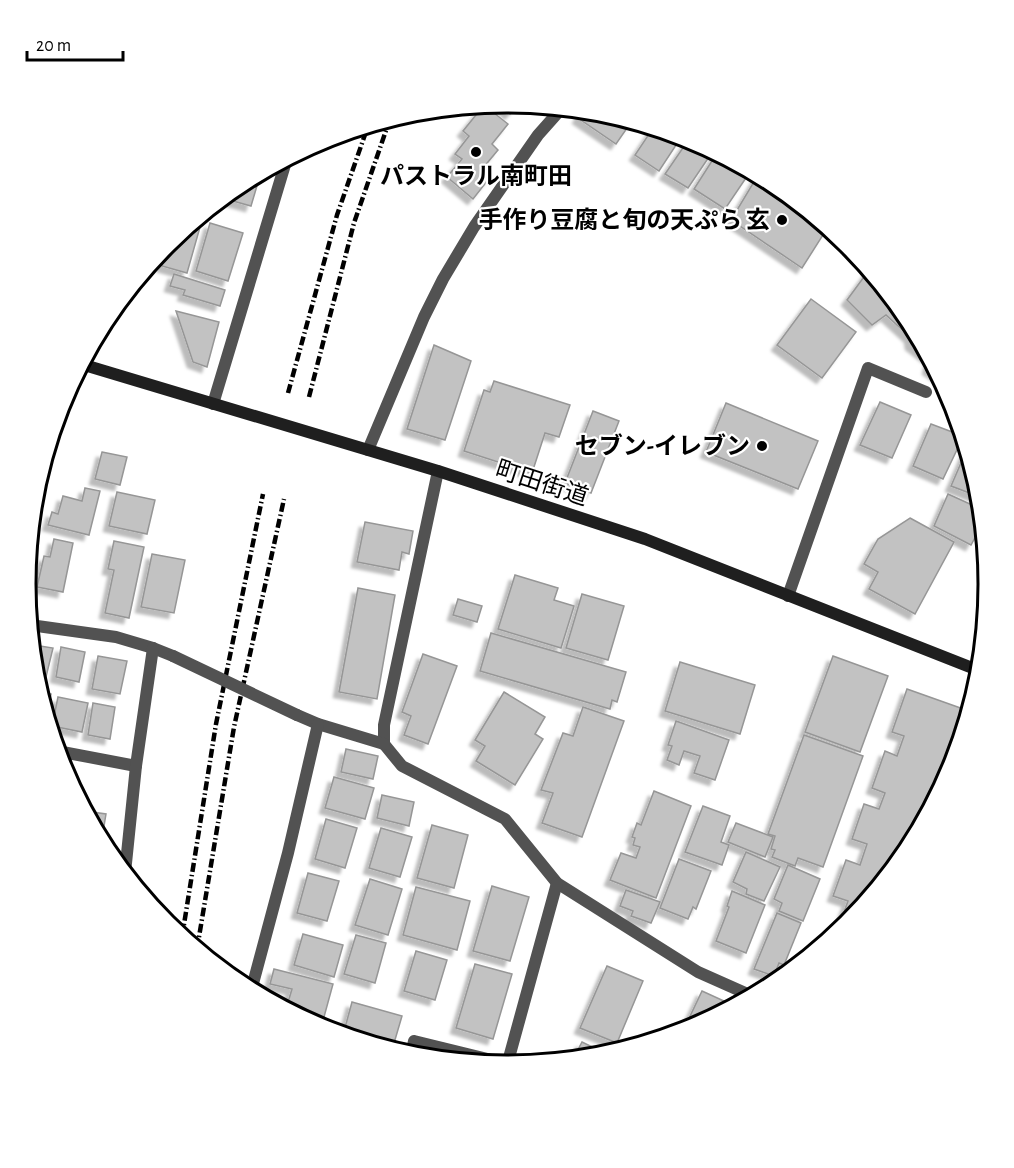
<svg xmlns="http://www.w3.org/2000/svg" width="1014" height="1168" font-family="'Alegreya Sans','Noto Sans JP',sans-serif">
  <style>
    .building { fill: #c2c2c2; stroke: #969696; stroke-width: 1.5; filter: url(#shadow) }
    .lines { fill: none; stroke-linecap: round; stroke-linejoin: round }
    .minor { stroke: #525252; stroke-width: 12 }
    .tertiary { stroke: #525252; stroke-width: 12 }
    .secondary { stroke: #1f1f1f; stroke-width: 12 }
    .rail { stroke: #000; stroke-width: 4.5; stroke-dasharray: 9 3 1.5 3; stroke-linecap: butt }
    .minor-bridge { stroke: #525252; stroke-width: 12 }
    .poi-dot { fill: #000; stroke: #fff; stroke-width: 2 }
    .labels { text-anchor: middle; stroke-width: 4.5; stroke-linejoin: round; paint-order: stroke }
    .poi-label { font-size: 24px; font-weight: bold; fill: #000; stroke: #fff; text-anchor: end }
    .street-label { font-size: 24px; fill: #000; stroke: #fff }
    .rim { fill: none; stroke: #000; stroke-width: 3 }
  </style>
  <defs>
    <filter id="shadow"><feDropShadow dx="-5.5" dy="5.5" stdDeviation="1.5" flood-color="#0004"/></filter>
  </defs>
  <rect width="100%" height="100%" fill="#fff"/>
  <g class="building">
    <path d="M 498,103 L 507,103 L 519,104 L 510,114 Z"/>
    <path d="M 484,105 L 508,124 L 492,144 L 498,150 L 483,168 L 492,175 L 473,199 L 447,177 L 462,159 L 455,154 L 469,136 L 463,131 Z"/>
    <path d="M 583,110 L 601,112 L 632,121 L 616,144 L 578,118 Z"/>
    <path d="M 653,128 L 682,136 L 659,171 L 635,155 Z"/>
    <path d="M 689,139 L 713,151 L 688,188 L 665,174 Z"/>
    <path d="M 717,153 L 750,172 L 725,209 L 694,189 Z"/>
    <path d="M 758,175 L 783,191 L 828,227 L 802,268 L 731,220 Z"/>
    <path d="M 252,177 L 259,179 L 251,206 L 222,198 L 240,183 Z"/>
    <path d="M 197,219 L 202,220 L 187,273 L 162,266 L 158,254 L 167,243 Z"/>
    <path d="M 210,223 L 243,233 L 228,281 L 196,271 Z"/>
    <path d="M 869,270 L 908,317 L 940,377 L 928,369 L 930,359 L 911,344 L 910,337 L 886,315 L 872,325 L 847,300 Z"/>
    <path d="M 174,274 L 225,290 L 220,306 L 183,295 L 185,290 L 170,286 Z"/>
    <path d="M 811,299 L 856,332 L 822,378 L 777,345 Z"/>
    <path d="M 176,311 L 219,322 L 207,367 L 193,362 Z"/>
    <path d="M 434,345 L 471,361 L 445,440 L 407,429 Z"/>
    <path d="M 494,381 L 570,405 L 559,437 L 545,433 L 532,473 L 464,451 L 484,390 L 490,392 Z"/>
    <path d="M 880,402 L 911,415 L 892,458 L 860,445 Z"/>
    <path d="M 726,403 L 818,441 L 798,489 L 706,452 Z"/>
    <path d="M 593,411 L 619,421 L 591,493 L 565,483 Z"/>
    <path d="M 931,424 L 963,436 L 963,437 L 943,479 L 913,466 Z"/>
    <path d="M 967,449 L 979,490 L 980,497 L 951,486 Z"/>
    <path d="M 102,452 L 127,457 L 120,485 L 95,479 Z"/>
    <path d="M 85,488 L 100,491 L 89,535 L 48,525 L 52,512 L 58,514 L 63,496 L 82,501 Z"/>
    <path d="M 117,492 L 155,500 L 147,534 L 109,526 Z"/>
    <path d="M 948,494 L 981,509 L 983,523 L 971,545 L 934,526 Z"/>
    <path d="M 910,518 L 954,542 L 915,614 L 869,589 L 878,572 L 864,564 L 878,539 Z"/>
    <path d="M 365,522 L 413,531 L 409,554 L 402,552 L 399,570 L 357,562 Z"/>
    <path d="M 54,539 L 73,543 L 63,592 L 37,587 L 44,556 L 50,557 Z"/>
    <path d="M 114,541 L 144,547 L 129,618 L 105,613 L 114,570 L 108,569 Z"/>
    <path d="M 152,554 L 185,560 L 174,613 L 141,607 Z"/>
    <path d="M 515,575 L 558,588 L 554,600 L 574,606 L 561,648 L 498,629 Z"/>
    <path d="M 358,588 L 395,595 L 377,699 L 339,692 Z"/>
    <path d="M 582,594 L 624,606 L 608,660 L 566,648 Z"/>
    <path d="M 458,599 L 482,606 L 477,622 L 453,615 Z"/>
    <path d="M 491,633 L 626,672 L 617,702 L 612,700 L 610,709 L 480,671 Z"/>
    <path d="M 40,646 L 53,648 L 46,677 L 34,675 L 33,658 L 37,659 Z"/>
    <path d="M 61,647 L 85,652 L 79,682 L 56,677 Z"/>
    <path d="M 423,654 L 457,666 L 428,744 L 404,735 L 411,716 L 402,712 Z"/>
    <path d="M 98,656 L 127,661 L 120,694 L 92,689 Z"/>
    <path d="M 833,656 L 888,676 L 860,752 L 805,732 Z"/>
    <path d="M 680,662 L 755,685 L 740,734 L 665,711 Z"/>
    <path d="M 907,689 L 969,711 L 952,769 L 907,852 L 847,925 L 836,934 L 848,901 L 833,896 L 846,860 L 860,865 L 867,844 L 852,839 L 864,804 L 879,809 L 885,793 L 872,788 L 885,751 L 897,756 L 904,736 L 892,732 Z"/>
    <path d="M 39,691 L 51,694 L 47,718 Z"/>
    <path d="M 504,692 L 545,717 L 535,734 L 543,739 L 515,785 L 476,761 L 485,746 L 475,740 Z"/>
    <path d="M 58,697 L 88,703 L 82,732 L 52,726 Z"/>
    <path d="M 93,703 L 115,707 L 110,739 L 88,735 Z"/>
    <path d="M 583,707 L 624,721 L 582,837 L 542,823 L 553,793 L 541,790 L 563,733 L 573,736 Z"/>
    <path d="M 676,721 L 729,740 L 715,780 L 694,773 L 700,756 L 684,751 L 679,765 L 667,760 L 672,746 L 668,745 Z"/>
    <path d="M 804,735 L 863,756 L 823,867 L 798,858 L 795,866 L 772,857 L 775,850 L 771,849 L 775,836 L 768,834 Z"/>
    <path d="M 346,749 L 378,756 L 373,779 L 341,772 Z"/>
    <path d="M 334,777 L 374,788 L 365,819 L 325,808 Z"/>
    <path d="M 654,791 L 691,806 L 656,898 L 610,880 L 621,853 L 636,858 L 640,847 L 633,845 L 635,838 L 632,837 L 637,823 L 641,825 Z"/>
    <path d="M 382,795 L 414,802 L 409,826 L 377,818 Z"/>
    <path d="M 703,806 L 730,816 L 721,842 L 729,845 L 722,865 L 685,852 Z"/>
    <path d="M 85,811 L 106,814 L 102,838 L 99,838 Z"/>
    <path d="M 326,819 L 357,828 L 345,868 L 315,859 Z"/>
    <path d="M 736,823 L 773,837 L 765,857 L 728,842 Z"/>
    <path d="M 432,825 L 468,835 L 454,888 L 417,878 Z"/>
    <path d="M 381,828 L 412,837 L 400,877 L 369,868 Z"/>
    <path d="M 746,852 L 780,867 L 764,901 L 746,894 L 747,889 L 733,882 Z"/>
    <path d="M 679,859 L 711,871 L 696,909 L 693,907 L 688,919 L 660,908 Z"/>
    <path d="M 788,865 L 820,879 L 803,921 L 779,911 L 782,903 L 774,899 Z"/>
    <path d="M 308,873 L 339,881 L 327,921 L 297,913 Z"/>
    <path d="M 370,879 L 402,889 L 388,935 L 355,925 Z"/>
    <path d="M 492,886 L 529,897 L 510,961 L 473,951 Z"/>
    <path d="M 416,887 L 470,901 L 457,950 L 403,935 Z"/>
    <path d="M 626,890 L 660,902 L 651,923 L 631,916 L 633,911 L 620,906 Z"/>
    <path d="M 732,891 L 765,905 L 746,953 L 716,941 L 729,907 L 727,906 Z"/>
    <path d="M 777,913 L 801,923 L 784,965 L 779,963 L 774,976 L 754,969 Z"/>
    <path d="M 303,934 L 343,945 L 334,977 L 294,965 Z"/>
    <path d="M 356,935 L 386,943 L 375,983 L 344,974 Z"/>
    <path d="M 416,951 L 447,960 L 435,1000 L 404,991 Z"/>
    <path d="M 475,964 L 512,974 L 493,1039 L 456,1028 Z"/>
    <path d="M 607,966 L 643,981 L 617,1043 L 580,1028 Z"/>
    <path d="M 274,969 L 333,984 L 321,1028 L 286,1009 L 292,989 L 270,984 Z"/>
    <path d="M 702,991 L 735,1006 L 691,1029 L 683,1031 Z"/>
    <path d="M 352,1002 L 402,1016 L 392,1050 L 343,1035 Z"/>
    <path d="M 582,1042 L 607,1054 L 601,1056 L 573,1059 Z"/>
  </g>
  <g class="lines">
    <g class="minor">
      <path d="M 213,404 L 287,158"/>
      <path d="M 368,450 L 424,317 L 443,279 L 474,227 L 538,135 L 562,108"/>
      <path d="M 438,471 L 384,725 L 384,744 L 402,766 L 505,819 L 557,883 L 698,972 L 752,996"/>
      <path d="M 788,596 L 868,368 L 926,392"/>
      <path d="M 30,625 L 116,637 L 153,648 L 173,656"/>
      <path d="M 297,715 L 318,724 L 384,744"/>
      <path d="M 57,751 L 136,766"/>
      <path d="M 125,873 L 136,766 L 153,648"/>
      <path d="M 411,1056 L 414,1041 L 508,1064"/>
      <path d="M 507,1065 L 557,883"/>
    </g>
    <path class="tertiary" d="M 251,991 L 288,853 L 318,724"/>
    <path class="secondary" d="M 81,364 L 438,471 L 645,539 L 980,671"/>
    <g class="rail">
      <path d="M 288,393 L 337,215 L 368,126"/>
      <path d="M 309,397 L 354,223 L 390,119"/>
      <path d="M 182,937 L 216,724 L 263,494"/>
      <path d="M 197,949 L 234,727 L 284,499"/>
    </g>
    <path class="minor-bridge" d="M 173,656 L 297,715"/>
  </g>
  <g class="poi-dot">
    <circle cx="476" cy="152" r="6"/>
    <circle cx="782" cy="220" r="6"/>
    <circle cx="762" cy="446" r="6"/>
  </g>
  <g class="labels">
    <g class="poi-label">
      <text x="476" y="184" text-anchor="middle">パストラル南町田</text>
      <text x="770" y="228">手作り豆腐と旬の天ぷら 玄</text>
      <text x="750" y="454">セブン-イレブン</text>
    </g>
    <g class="street-label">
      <text transform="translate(542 483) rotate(18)" y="8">町田街道</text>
    </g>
  </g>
  <path d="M0 0H1014V1168H0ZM36 584a471 471 0 1 1 942 0a471 471 0 1 1-942 0Z" fill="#fff" fill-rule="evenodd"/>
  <path class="rim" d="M36 584a471 471 0 1 1 942 0a471 471 0 1 1-942 0Z"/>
  <path d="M27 51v9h96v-9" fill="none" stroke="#000000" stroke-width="3"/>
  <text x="36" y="51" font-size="18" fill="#000000" stroke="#ffffff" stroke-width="4.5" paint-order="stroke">20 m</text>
</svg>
